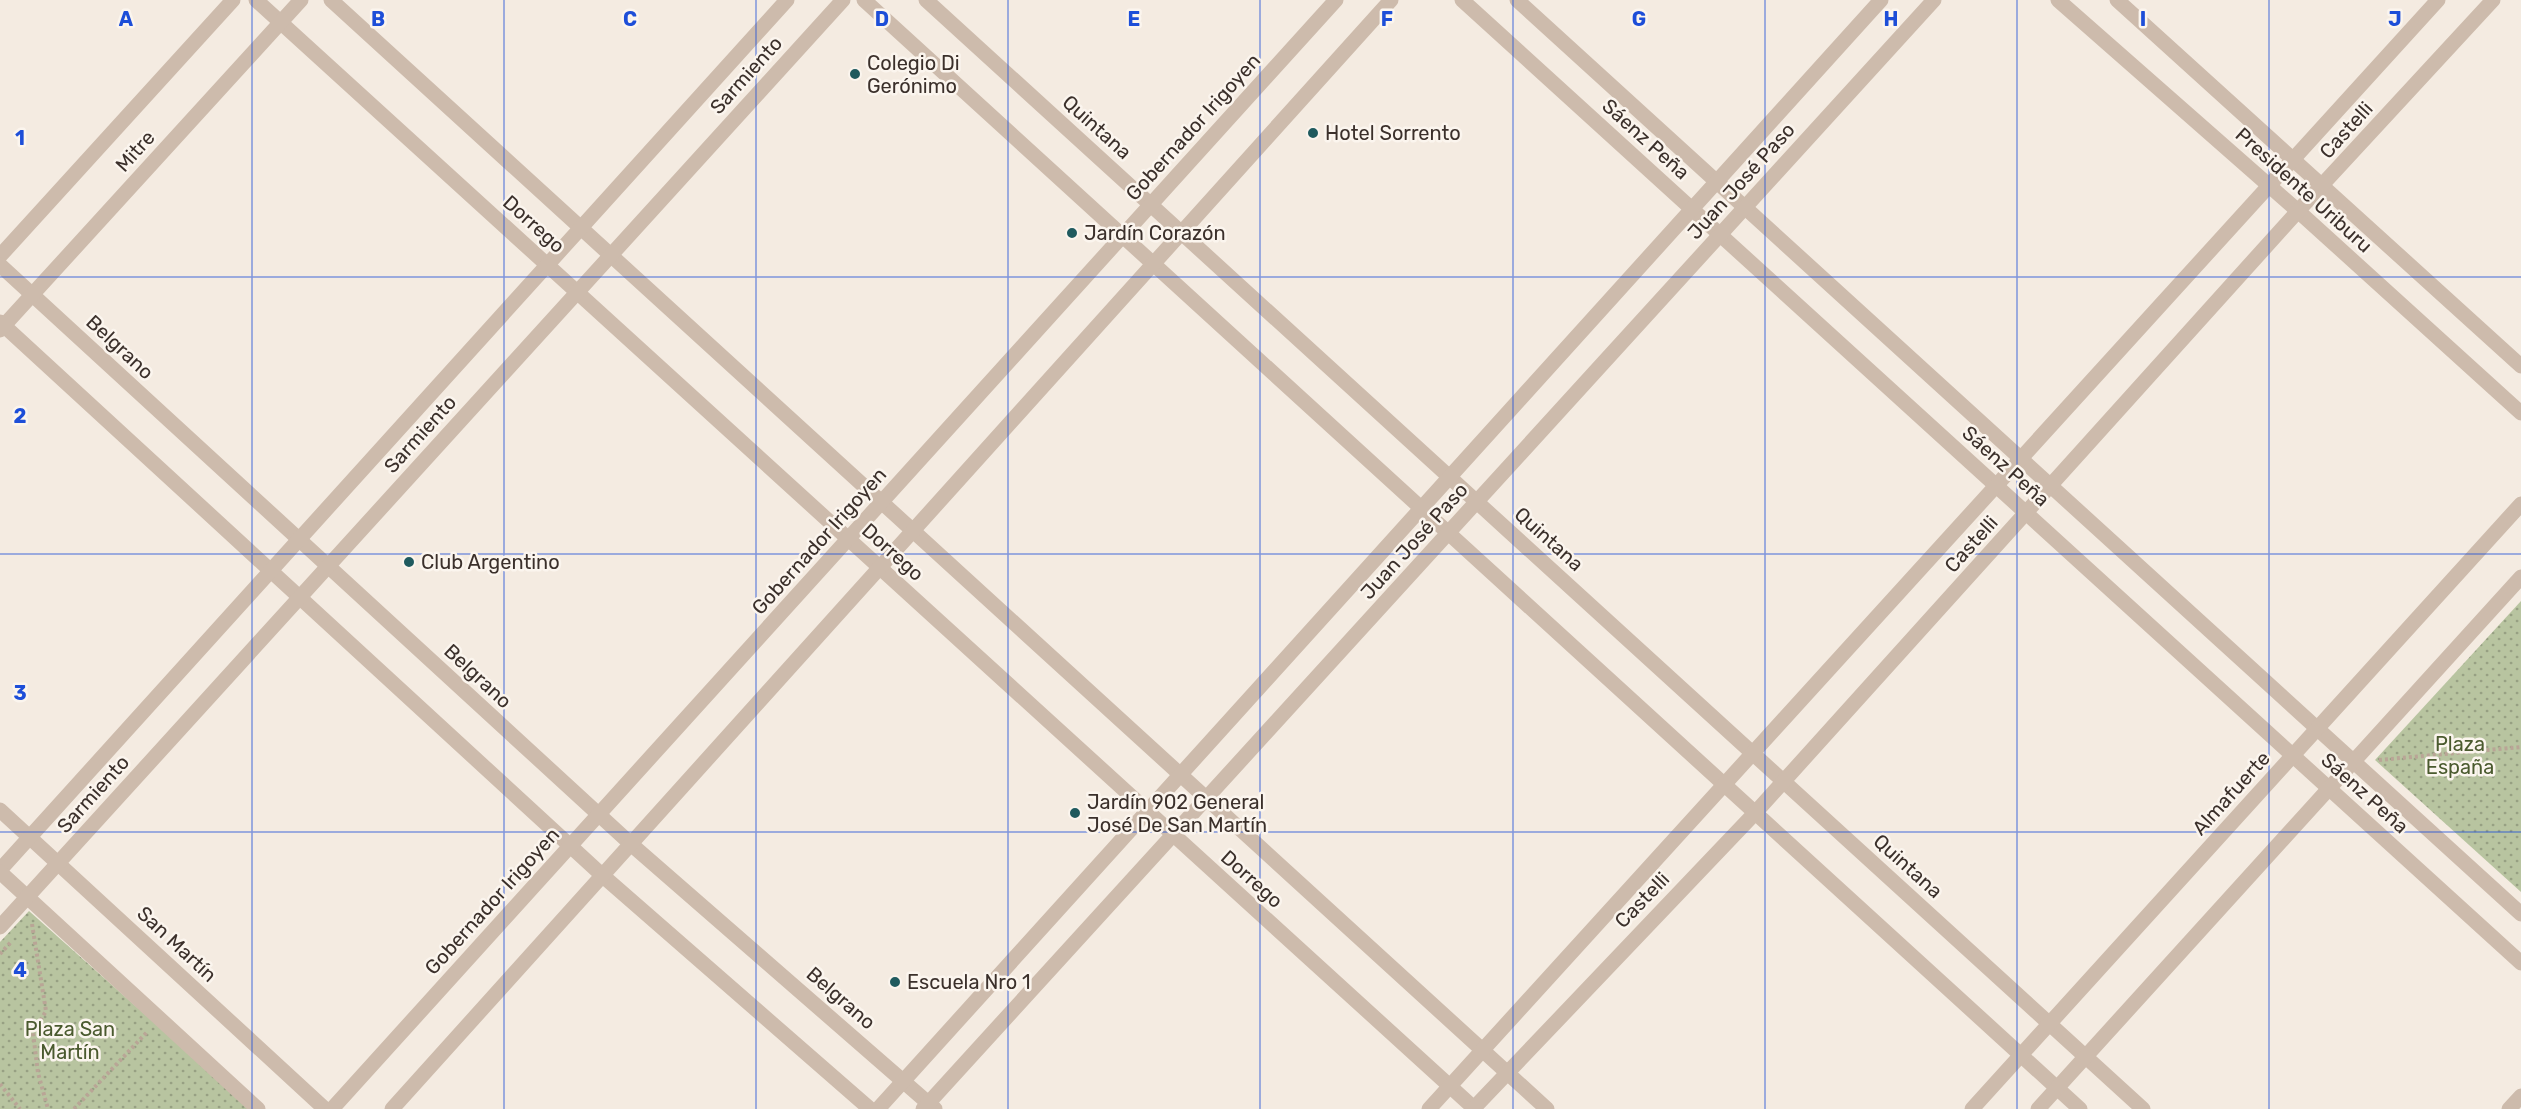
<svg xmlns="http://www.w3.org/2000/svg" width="2521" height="1109" font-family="Rubik,sans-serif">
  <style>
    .park { fill: url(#park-dots) }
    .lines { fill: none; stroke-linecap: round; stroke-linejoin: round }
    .path { stroke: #b9a596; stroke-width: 4; stroke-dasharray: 3 3; stroke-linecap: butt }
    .minor { stroke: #cdbbac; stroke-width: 15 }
    .grid { fill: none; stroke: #1d4ed8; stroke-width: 1.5; stroke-opacity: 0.55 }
    .poi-dot { fill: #1f5a5e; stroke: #fbf5ee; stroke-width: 2 }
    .labels { text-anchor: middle; stroke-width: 5; stroke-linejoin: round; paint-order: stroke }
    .poi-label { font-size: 20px; fill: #3b302b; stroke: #fbf5ee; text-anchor: start }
    .street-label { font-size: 20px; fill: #3b302b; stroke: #fbf5ee }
    .park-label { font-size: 20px; fill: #4a5a2e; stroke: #fbf5ee }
    .grid-label { font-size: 20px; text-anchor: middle; font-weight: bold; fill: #1d4ed8; stroke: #fbf5ee; stroke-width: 5; stroke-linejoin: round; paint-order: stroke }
  </style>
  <defs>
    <pattern id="park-dots" width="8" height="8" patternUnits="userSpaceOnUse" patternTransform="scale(1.5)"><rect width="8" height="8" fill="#b8c4a0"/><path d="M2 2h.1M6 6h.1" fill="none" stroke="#97a083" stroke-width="1.8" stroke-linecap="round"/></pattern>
  </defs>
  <rect width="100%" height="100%" fill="#f4ebe1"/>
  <g class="park">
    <path d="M 2521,601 L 2521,892 L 2375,760 Z"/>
    <path d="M 29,911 L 251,1109 L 0,1109 L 0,942 Z"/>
  </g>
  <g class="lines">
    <g class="path">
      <path d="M 2379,760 L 2521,747"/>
      <path d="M 32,924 L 46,1011 L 33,1033 L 38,1073 L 48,1109"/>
      <path d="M 0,954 L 12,941"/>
      <path d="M 0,1084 L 20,1109"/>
      <path d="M 74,1109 L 148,1031"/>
    </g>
    <g class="minor">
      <path d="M 256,0 L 1475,1109"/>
      <path d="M 331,0 L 1547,1109"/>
      <path d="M 864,0 L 2080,1109"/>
      <path d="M 926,0 L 2143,1109"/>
      <path d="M 1462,0 L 2521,963"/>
      <path d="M 1517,0 L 2521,914"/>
      <path d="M 2058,0 L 2298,211 L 2521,413"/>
      <path d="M 2117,0 L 2521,366"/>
      <path d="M 0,256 L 233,0"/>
      <path d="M 0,265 L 632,845 L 935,1109"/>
      <path d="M 0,322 L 603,876 L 870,1109"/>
      <path d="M 0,330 L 301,0"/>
      <path d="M 0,810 L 325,1109"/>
      <path d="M 0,870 L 787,0"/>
      <path d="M 0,872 L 258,1109"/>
      <path d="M 0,927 L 843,0"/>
      <path d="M 332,1109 L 1336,0"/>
      <path d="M 392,1109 L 1391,0"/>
      <path d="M 878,1109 L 1881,0"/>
      <path d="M 923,1109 L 1934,0"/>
      <path d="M 1429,1109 L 2438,0"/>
      <path d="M 1473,1109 L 1755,813 L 2298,211 L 2493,0"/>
      <path d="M 1972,1109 L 2521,504"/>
      <path d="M 2038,1109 L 2521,577"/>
      <path d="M 2509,1109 L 2521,1096"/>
    </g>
  </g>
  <path class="grid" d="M 252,0 L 252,1109M 504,0 L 504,1109M 756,0 L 756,1109M 1008,0 L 1008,1109M 1260,0 L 1260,1109M 1513,0 L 1513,1109M 1765,0 L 1765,1109M 2017,0 L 2017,1109M 2269,0 L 2269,1109M 0,277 L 2521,277M 0,554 L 2521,554M 0,832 L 2521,832"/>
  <g class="poi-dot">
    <circle cx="855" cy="74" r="6"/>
    <circle cx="1313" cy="133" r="6"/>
    <circle cx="1072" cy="233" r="6"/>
    <circle cx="409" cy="562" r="6"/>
    <circle cx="1075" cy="813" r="6"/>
    <circle cx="895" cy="982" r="6"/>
  </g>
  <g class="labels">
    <g class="poi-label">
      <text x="867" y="70">Colegio Di<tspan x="867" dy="23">Gerónimo</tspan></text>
      <text x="1325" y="140">Hotel Sorrento</text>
      <text x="1084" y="240">Jardín Corazón</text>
      <text x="421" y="569">Club Argentino</text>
      <text x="1087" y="809">Jardín 902 General<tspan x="1087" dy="23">José De San Martín</tspan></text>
      <text x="907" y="989">Escuela Nro 1</text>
    </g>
    <g class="street-label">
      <text transform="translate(746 75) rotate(-48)" y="7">Sarmiento</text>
      <text transform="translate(1097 127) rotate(42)" y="7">Quintana</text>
      <text transform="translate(1193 127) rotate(-48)" y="7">Gobernador Irigoyen</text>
      <text transform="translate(2346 130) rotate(-48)" y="7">Castelli</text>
      <text transform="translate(1646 139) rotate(42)" y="7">Sáenz Peña</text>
      <text transform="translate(135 151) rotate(-48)" y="7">Mitre</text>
      <text transform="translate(1741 181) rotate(-48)" y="7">Juan José Paso</text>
      <text transform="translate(2304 190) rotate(42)" y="7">Presidente Uriburu</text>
      <text transform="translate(534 224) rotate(42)" y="7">Dorrego</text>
      <text transform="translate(120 347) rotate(43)" y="7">Belgrano</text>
      <text transform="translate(420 434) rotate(-48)" y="7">Sarmiento</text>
      <text transform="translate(2006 466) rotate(42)" y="7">Sáenz Peña</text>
      <text transform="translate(1549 539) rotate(42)" y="7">Quintana</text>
      <text transform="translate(819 541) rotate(-48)" y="7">Gobernador Irigoyen</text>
      <text transform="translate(1414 541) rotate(-48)" y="7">Juan José Paso</text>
      <text transform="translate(1971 544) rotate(-48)" y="7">Castelli</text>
      <text transform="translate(893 552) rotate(42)" y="7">Dorrego</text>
      <text transform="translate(478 676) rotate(43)" y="7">Belgrano</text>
      <text transform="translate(2231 793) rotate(-48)" y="7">Almafuerte</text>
      <text transform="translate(2365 793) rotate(42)" y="7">Sáenz Peña</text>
      <text transform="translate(93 794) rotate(-48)" y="7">Sarmiento</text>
      <text transform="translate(1908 866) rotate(42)" y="7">Quintana</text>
      <text transform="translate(1252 879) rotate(42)" y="7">Dorrego</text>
      <text transform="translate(1642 900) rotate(-46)" y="7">Castelli</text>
      <text transform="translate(492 901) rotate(-48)" y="7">Gobernador Irigoyen</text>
      <text transform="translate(177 944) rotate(43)" y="7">San Martín</text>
      <text transform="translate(841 998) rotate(41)" y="7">Belgrano</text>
    </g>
    <g class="park-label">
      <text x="2460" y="751">Plaza<tspan x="2460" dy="23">España</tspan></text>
      <text x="70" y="1036">Plaza San<tspan x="70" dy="23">Martín</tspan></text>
    </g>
  </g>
  <g class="grid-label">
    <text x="126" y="26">A</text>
    <text x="378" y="26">B</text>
    <text x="630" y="26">C</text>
    <text x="882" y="26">D</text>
    <text x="1134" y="26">E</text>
    <text x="1387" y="26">F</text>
    <text x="1639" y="26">G</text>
    <text x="1891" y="26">H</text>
    <text x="2143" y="26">I</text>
    <text x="2395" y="26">J</text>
    <text x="20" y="145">1</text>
    <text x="20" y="423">2</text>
    <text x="20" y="700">3</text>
    <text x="20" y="977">4</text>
  </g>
</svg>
